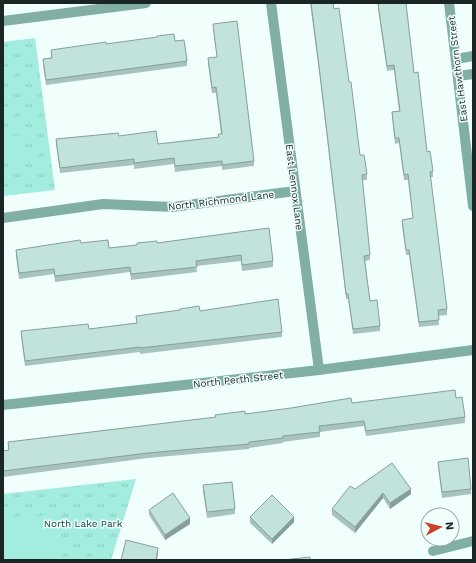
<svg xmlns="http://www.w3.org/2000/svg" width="476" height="563" font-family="'Work Sans',sans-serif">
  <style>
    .grass { fill: url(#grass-tufts) }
    .garden { fill: #a2ede0 }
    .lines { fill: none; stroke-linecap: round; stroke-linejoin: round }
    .street { stroke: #81afa6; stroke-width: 10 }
    .wall { fill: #a6c3bd }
    .shaded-wall { fill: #879f9a }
    .building { fill: #c1e3dc; stroke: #879f9a }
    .labels { text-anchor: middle; stroke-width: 3; stroke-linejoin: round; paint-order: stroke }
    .street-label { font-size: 10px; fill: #192624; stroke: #f1fffc }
    .park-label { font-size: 10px; fill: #0f453e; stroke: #f1fffc }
  </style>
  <defs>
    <pattern id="grass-tufts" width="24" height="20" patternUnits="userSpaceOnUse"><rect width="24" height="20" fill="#a2ede0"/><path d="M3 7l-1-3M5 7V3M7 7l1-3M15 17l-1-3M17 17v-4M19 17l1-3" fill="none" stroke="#8bcbc0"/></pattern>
  </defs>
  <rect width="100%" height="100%" fill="#f1fffc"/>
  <g class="grass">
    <path d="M 35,38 L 55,190 L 3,196 L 3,42 Z"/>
    <path d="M 136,479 L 111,560 L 3,560 L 3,494 Z"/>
  </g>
  <g class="garden">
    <path d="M 24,135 L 27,157 L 3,161 L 3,137 Z"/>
    <path d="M 50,515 L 59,560 L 3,560 L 3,521 Z"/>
  </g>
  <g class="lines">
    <g class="street">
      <path d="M 271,3 L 319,370"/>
      <path d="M 449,3 L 473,206"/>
      <path d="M 3,21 L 146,3"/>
      <path d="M 456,59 L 473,56"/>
      <path d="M 458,76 L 473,74"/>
      <path d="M 3,218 L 103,204 L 173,207 L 295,191"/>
      <path d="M 3,405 L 319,370 L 473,350"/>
      <path d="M 433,551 L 473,541"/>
    </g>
  </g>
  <g class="wall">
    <path d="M 310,3 L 333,3 L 349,82 L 360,155 L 367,174 L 367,180 L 362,180 L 370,255 L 370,260 L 365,261 L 370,301 L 380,326 L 380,331 L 353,334 L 348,299 L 346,299 L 320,79 Z"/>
    <path d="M 378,4 L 414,73 L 427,152 L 433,171 L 433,177 L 430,177 L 447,309 L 447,315 L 438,316 L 439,325 L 419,327 L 409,255 L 406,255 L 402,225 L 402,220 L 413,219 L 408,180 L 404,180 L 399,143 L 395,144 L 392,118 L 392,112 L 399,111 L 394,70 L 387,71 L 378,9 Z"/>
    <path d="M 213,24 L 254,161 L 254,166 L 222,170 L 222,166 L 175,172 L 174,164 L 134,169 L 134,165 L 60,173 L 56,144 L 56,139 L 119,136 L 158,144 L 218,137 L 221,134 L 216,93 L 212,93 L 208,64 L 208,58 L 217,57 L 213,29 Z"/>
    <path d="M 175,41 L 187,61 L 187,66 L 46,85 L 43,65 L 43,59 L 51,58 L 51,50 Z"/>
    <path d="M 269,228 L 273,261 L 273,267 L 242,271 L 241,261 L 196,266 L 197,272 L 131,280 L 130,272 L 55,282 L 54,274 L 19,279 L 16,256 L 16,250 L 81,243 L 109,248 L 157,243 Z"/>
    <path d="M 200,311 L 282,332 L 282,337 L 140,354 L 140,352 L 25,366 L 21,336 L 21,331 L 89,329 L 137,323 L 136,316 Z"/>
    <path d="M 456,398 L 465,417 L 465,423 L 366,436 L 364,426 L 320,432 L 320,437 L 283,442 L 283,443 L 249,448 L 249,449 L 148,458 L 3,477 L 3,451 L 8,450 L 8,442 L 245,414 L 352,403 Z"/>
    <path d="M 438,462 L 471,489 L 471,494 L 442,498 L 438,467 Z"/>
    <path d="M 203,485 L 235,509 L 235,514 L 207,518 L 203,491 Z"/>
    <path d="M 355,489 L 411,494 L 390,509 L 383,498 L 355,533 L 332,515 L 332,509 Z"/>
    <path d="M 149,510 L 190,524 L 165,540 L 149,515 Z"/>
    <path d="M 250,517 L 294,522 L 272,544 L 250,523 Z"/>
  </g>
  <g class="shaded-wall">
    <path d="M 411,489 L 411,494 L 390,509 L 390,503 Z"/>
    <path d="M 383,493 L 383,498 L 355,533 L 355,527 Z"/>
    <path d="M 294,517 L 294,522 L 272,544 L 272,539 Z"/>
    <path d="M 190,518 L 190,524 L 165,540 L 165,535 Z"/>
    <path d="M 158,548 L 158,553 L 157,560 L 156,560 Z"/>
  </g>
  <g class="building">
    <path d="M 311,3 L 333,3 L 334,9 L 339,8 L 349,82 L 351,82 L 360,155 L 364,155 L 367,174 L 362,175 L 370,255 L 364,256 L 370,301 L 377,300 L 380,326 L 353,329 L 348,294 L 346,294 L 320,74 Z"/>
    <path d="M 383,3 L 406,3 L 414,73 L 418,72 L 427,152 L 430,151 L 433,171 L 430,172 L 447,309 L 438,310 L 439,320 L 419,322 L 409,250 L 406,250 L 402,220 L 413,218 L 408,174 L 404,175 L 399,138 L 395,138 L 392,112 L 400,111 L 394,65 L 387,66 L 378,4 Z"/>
    <path d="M 237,21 L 254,161 L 222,165 L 222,161 L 175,166 L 174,158 L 134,163 L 134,159 L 60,168 L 56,139 L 118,133 L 119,136 L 156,131 L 158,144 L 219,137 L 218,134 L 222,134 L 216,87 L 212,88 L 208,58 L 217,57 L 213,24 Z"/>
    <path d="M 174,34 L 175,41 L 184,40 L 187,61 L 46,80 L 43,59 L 52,58 L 51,50 L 106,42 L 106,44 L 157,37 L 157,36 Z"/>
    <path d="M 269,228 L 273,261 L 242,265 L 241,255 L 196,261 L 197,267 L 131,274 L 130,267 L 55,276 L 54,269 L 19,273 L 16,250 L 80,240 L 81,243 L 108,240 L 109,248 L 137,245 L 137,243 L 157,241 L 157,243 Z"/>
    <path d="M 278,299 L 282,332 L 140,348 L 140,347 L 25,361 L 21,331 L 88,324 L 89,329 L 137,323 L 136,316 L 180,310 L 180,309 L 199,306 L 200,311 Z"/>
    <path d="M 455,390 L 456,398 L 462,397 L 465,417 L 366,431 L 364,421 L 319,426 L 320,432 L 283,436 L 283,438 L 249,442 L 249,444 L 148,453 L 3,471 L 3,451 L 9,450 L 8,442 L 216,417 L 215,415 L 245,411 L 245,414 L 291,408 L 351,398 L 352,403 Z"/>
    <path d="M 468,458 L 471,489 L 442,492 L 438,462 Z"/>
    <path d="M 392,463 L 411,489 L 390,503 L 383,493 L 355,527 L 332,509 L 350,486 L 355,489 Z"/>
    <path d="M 232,482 L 235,509 L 207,512 L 203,485 Z"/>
    <path d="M 173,493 L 190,518 L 165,535 L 149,510 Z"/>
    <path d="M 272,495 L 294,517 L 272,539 L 250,517 Z"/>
    <path d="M 126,540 L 158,548 L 156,560 L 121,560 Z"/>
    <path d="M 310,557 L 310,560 L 283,560 Z"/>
  </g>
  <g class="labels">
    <g class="street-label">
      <text transform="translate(457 69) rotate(-97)" y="4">East Hawthorn Street</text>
      <text transform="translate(295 187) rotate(83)" y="4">East Lennox Lane</text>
      <text transform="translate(221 200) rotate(-7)" y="4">North Richmond Lane</text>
      <text transform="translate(238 379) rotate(-6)" y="4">North Perth Street</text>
    </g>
    <g class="park-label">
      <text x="83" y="527">North Lake Park</text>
    </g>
  </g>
  <rect width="476" height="563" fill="none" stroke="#192624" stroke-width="8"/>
  <g transform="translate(440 527) rotate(83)"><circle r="19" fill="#f1fffc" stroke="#9ba8a6"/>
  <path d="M0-3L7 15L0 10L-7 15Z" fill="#cb4028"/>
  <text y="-6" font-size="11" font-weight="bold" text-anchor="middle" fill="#192624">N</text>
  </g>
</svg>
